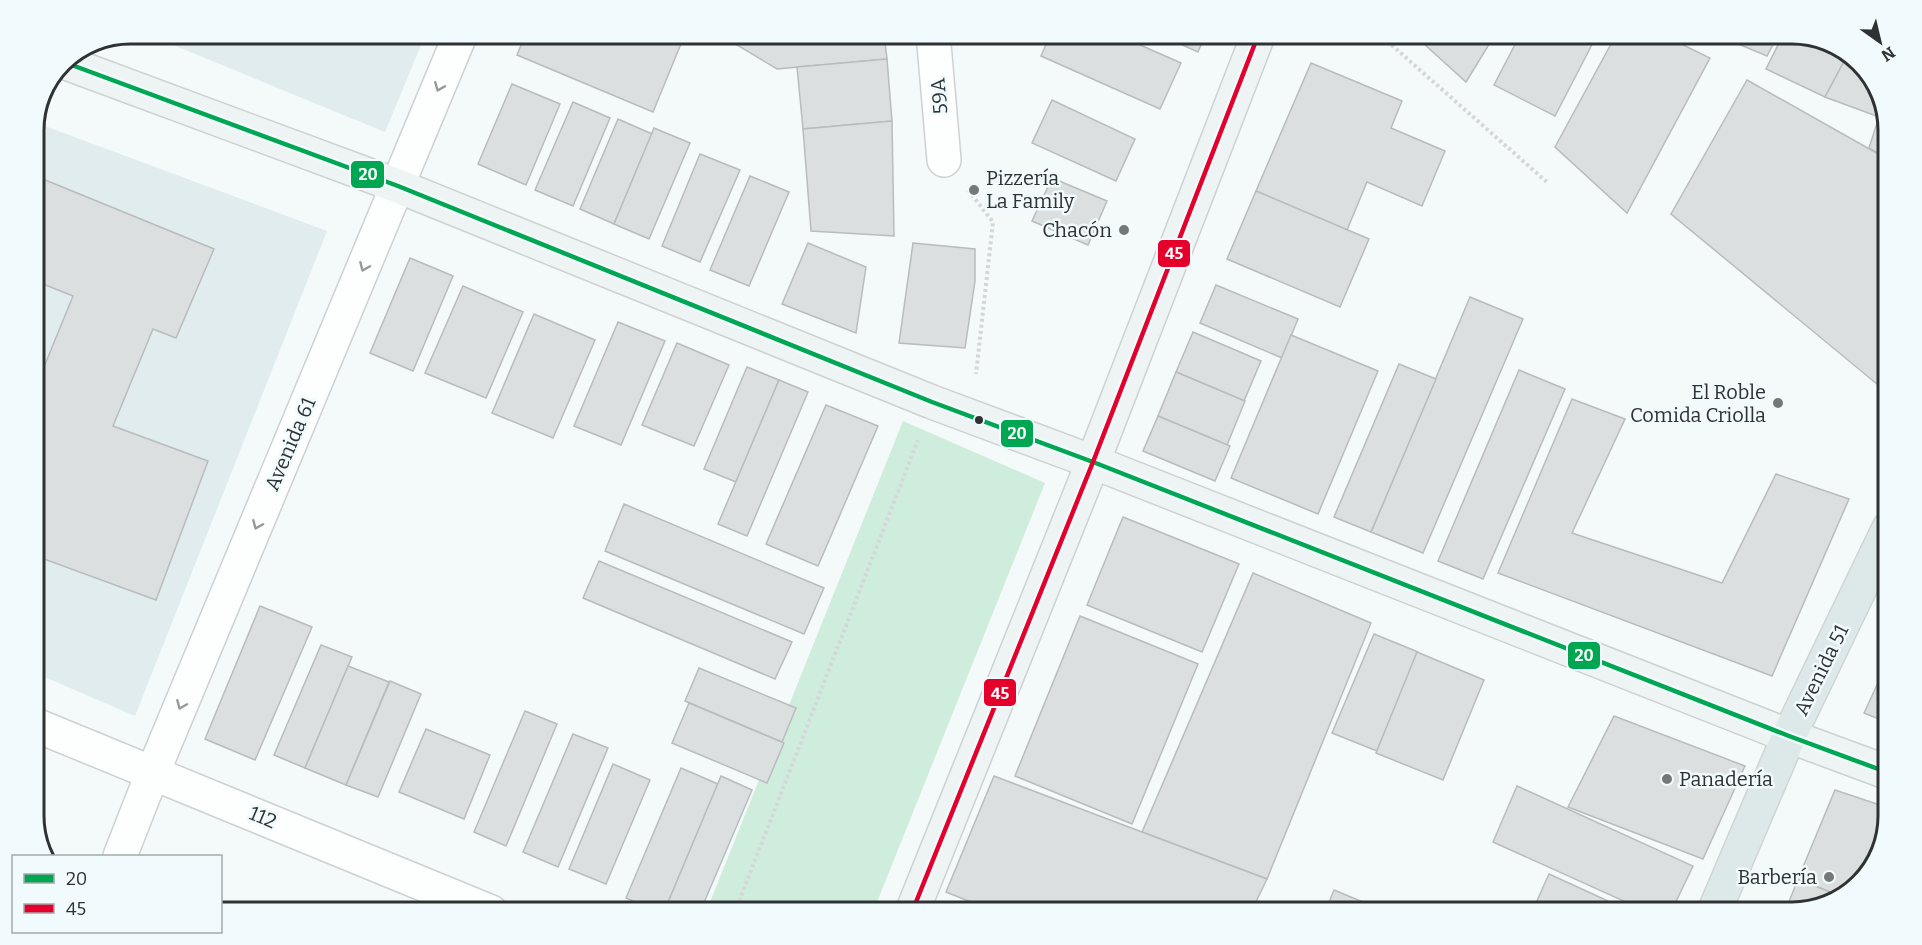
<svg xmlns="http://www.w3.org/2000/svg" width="1922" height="945" font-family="Bitter,serif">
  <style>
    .built { fill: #e0ecee }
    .green { fill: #cfeddc }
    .building { fill: #dcdfe0; stroke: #b9bcbd; stroke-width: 1.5 }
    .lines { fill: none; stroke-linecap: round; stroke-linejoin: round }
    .street-casing { stroke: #ced1d2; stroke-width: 36 }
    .secondary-casing { stroke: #ced1d2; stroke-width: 36 }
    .primary-casing { stroke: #d1d4d4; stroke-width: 36 }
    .path { stroke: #d5d6d8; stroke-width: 4; stroke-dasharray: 3 3; stroke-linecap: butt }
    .street { stroke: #fdfefe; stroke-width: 33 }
    .secondary { stroke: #eef3f3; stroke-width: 33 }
    .primary { stroke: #dde9e8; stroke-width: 33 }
    .bus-1-casing { stroke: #f1fafc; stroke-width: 9 }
    .bus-2-casing { stroke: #f1fafc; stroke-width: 9 }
    .bus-1 { stroke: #00a651; stroke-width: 4.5 }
    .bus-2 { stroke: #e4002b; stroke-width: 4.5 }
    .oneway { stroke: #969898 }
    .poi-dot { fill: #747878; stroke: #f1fafc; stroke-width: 2 }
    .bus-dot { fill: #2f3233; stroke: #f1fafc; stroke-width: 2 }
    .labels { text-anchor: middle; stroke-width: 5; stroke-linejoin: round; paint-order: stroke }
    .street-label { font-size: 20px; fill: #2f3233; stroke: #f1fafc }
    .poi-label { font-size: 20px; fill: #2f3233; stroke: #f1fafc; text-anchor: end }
    .rim { fill: none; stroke: #2f3233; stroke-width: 3 }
    .line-badge { stroke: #f1fafc; stroke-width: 2 }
    .badge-label { font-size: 16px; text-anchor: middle; font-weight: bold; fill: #fff }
  </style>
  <rect width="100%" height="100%" fill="#f4f9f9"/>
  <g class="built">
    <path d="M 144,33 L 426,33 L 385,132 Z"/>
    <path d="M 34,122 L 327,231 L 135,716 L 33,672 Z"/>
  </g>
  <path class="green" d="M 903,421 L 1045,483 L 873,912 L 706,912 Z"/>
  <g class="building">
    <path d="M 306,33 L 329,33 L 325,41 Z"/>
    <path d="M 526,33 L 669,33 L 683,39 L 653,112 L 517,55 Z"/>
    <path d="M 669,33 L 700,33 L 695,43 Z"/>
    <path d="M 724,33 L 884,33 L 887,59 L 777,69 L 722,36 Z"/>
    <path d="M 1051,33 L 1113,33 L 1181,63 L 1160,109 L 1041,56 Z"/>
    <path d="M 1156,33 L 1206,33 L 1198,52 Z"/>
    <path d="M 1412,33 L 1496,33 L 1466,82 Z"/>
    <path d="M 1521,33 L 1598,33 L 1555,116 L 1494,85 Z"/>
    <path d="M 1617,33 L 1659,33 L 1710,58 L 1627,213 L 1555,147 Z"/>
    <path d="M 1712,33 L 1779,33 L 1767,56 Z"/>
    <path d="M 1784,33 L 1793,33 L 1835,43 L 1848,54 L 1825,97 L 1766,69 Z"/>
    <path d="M 1848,54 L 1873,76 L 1889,123 L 1889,160 L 1869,148 L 1879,117 L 1825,97 Z"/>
    <path d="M 887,59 L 892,121 L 803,129 L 797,67 Z"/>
    <path d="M 1311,63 L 1402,101 L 1391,128 L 1445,151 L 1422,206 L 1367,182 L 1347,230 L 1256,191 Z"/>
    <path d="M 1747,80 L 1889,160 L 1889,394 L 1671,214 Z"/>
    <path d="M 512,84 L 560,104 L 526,185 L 478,164 Z"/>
    <path d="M 1052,100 L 1135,139 L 1116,181 L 1032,143 Z"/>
    <path d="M 573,102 L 610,118 L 573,206 L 535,190 Z"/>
    <path d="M 618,119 L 652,134 L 614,224 L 580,209 Z"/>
    <path d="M 892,121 L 894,236 L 811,231 L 803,129 Z"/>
    <path d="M 654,128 L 690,143 L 649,239 L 614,224 Z"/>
    <path d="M 700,154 L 740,170 L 700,262 L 662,246 Z"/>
    <path d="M 33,175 L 214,249 L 176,338 L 153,329 L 113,426 L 208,461 L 156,600 L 33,555 L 33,394 L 73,296 L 33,280 Z"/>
    <path d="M 750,176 L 789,192 L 749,286 L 710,270 Z"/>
    <path d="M 1052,178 L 1107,201 L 1088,245 L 1032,221 Z"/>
    <path d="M 1256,191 L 1369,239 L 1340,307 L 1227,259 Z"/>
    <path d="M 808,243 L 866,267 L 856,333 L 782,304 Z"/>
    <path d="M 913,243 L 975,249 L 975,281 L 965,348 L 899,343 Z"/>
    <path d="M 410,258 L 453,276 L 413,371 L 370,353 Z"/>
    <path d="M 1216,285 L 1298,319 L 1282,358 L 1200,323 Z"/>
    <path d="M 463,286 L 523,312 L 486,398 L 425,373 Z"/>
    <path d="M 1470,297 L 1523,319 L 1423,553 L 1371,532 Z"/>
    <path d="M 534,314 L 595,340 L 553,438 L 492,413 Z"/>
    <path d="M 618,322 L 665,341 L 621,445 L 574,426 Z"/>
    <path d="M 1193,332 L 1261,361 L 1244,401 L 1176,372 Z"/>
    <path d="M 1291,335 L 1378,371 L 1318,514 L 1231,478 Z"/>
    <path d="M 677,343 L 729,365 L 694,446 L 642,425 Z"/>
    <path d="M 1399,364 L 1436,379 L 1371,532 L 1334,517 Z"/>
    <path d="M 747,367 L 779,380 L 736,482 L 704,469 Z"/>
    <path d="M 1519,370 L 1565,389 L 1483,579 L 1438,561 Z"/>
    <path d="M 1176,372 L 1245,401 L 1227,445 L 1158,416 Z"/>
    <path d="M 779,380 L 808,392 L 747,536 L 718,524 Z"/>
    <path d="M 1572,399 L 1625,419 L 1572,533 L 1722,583 L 1776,474 L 1849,499 L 1772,676 L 1498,573 Z"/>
    <path d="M 826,405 L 878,426 L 818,566 L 766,544 Z"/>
    <path d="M 1158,416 L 1230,446 L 1215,481 L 1143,451 Z"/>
    <path d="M 624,504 L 824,588 L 804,634 L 605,551 Z"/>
    <path d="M 1123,517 L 1239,564 L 1202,652 L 1087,605 Z"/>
    <path d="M 599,561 L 792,642 L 775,679 L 583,598 Z"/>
    <path d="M 1253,573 L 1371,623 L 1267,879 L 1142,832 Z"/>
    <path d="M 260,606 L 312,627 L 255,760 L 205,739 Z"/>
    <path d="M 1080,616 L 1198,664 L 1132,824 L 1015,776 Z"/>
    <path d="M 1374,634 L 1418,652 L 1377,751 L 1332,733 Z"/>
    <path d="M 321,645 L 352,657 L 305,768 L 274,755 Z"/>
    <path d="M 1417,652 L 1484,680 L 1443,780 L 1376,753 Z"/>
    <path d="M 1889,659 L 1889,723 L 1864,713 Z"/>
    <path d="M 348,666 L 389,682 L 346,785 L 305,768 Z"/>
    <path d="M 699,668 L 796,708 L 782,742 L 685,701 Z"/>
    <path d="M 390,681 L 421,694 L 378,797 L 346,785 Z"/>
    <path d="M 689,703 L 784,743 L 767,783 L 672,743 Z"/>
    <path d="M 525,711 L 557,724 L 506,846 L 474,832 Z"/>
    <path d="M 1614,716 L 1745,766 L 1703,859 L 1568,807 Z"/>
    <path d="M 426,729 L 490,755 L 464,819 L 399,792 Z"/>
    <path d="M 573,734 L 608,748 L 558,867 L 523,852 Z"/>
    <path d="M 613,764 L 650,780 L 606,884 L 569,869 Z"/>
    <path d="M 681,768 L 718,784 L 664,912 L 659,912 L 626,898 Z"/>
    <path d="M 721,776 L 752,790 L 700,912 L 664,912 Z"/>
    <path d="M 994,776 L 1142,832 L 1267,879 L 1251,912 L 996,912 L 946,892 Z"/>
    <path d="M 1517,786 L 1693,866 L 1671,912 L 1648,912 L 1493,842 Z"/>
    <path d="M 1835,790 L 1889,808 L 1879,858 L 1846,896 L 1842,897 L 1798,879 Z"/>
    <path d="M 1549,874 L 1632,912 L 1532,912 Z"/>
    <path d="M 1798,879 L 1842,897 L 1793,912 L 1785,912 Z"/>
    <path d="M 1334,890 L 1387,912 L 1325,912 Z"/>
  </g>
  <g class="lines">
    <defs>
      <g id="street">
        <path d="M 933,33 L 944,160"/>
        <path d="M 33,724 L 491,912"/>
        <path d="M 120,856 L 153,772 L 461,33"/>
      </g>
      <g id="secondary">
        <path d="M 61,61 L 398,186 L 932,402 L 1093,462 L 1789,736 L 1889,773"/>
        <path d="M 912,912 L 1093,462 L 1259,33"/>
      </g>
      <path id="primary" d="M 1714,912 L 1789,736 L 1889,528"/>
    </defs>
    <use href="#street" class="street-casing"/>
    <use href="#secondary" class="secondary-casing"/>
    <use href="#primary" class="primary-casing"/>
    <g class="path">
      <path d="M 1378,33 L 1548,183"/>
      <path d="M 968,190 L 993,222 L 976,374"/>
      <path d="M 735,912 L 918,440"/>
    </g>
    <use href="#street" class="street"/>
    <use href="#secondary" class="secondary"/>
    <use href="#primary" class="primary"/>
    <defs>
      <path id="bus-1" d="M 61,61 L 398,186 L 932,402 L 1093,462 L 1789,736 L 1889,773"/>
      <path id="bus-2" d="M 912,912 L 1093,462 L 1259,33"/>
    </defs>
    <use href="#bus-1" class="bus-1-casing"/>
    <use href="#bus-2" class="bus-2-casing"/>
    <use href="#bus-1" class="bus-1"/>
    <use href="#bus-2" class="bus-2"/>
  </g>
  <defs><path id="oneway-chevron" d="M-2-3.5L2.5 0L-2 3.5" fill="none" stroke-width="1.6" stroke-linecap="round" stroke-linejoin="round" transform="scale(1.5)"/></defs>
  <g class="oneway">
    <use href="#oneway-chevron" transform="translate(439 87) rotate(112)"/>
    <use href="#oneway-chevron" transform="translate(364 267) rotate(113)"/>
    <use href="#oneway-chevron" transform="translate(257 525) rotate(113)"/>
    <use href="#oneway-chevron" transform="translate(181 705) rotate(113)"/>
  </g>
  <g class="poi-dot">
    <circle cx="974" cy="190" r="6"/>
    <circle cx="1124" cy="230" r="6"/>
    <circle cx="1778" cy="403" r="6"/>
    <circle cx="1667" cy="779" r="6"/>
    <circle cx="1829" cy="877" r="6"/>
  </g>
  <circle class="bus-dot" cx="979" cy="420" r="5"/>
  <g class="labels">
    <g class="street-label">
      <text transform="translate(939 96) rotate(-95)" y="7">59A</text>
      <text transform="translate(290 444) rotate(-67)" y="7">Avenida 61</text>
      <text transform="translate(1821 670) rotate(-64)" y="7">Avenida 51</text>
      <text transform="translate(263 817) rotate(23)" y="7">112</text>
    </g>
    <g class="poi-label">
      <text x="986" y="185" text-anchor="start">Pizzería<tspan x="986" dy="23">La Family</tspan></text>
      <text x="1112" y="237">Chacón</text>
      <text x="1766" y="399">El Roble<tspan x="1766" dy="23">Comida Criolla</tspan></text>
      <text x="1679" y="786" text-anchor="start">Panadería</text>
      <text x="1817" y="884">Barbería</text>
    </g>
  </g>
  <path d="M0 0H1922V945H0ZM130 44H1792A86 86 0 0 1 1878 130V816A86 86 0 0 1 1792 902H130A86 86 0 0 1 44 816V130A86 86 0 0 1 130 44Z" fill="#f1fafc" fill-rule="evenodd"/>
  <path class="rim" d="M130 44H1792A86 86 0 0 1 1878 130V816A86 86 0 0 1 1792 902H130A86 86 0 0 1 44 816V130A86 86 0 0 1 130 44Z"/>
  <g class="line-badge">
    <rect x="350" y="160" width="35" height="29" rx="6" fill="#00a651"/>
    <rect x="1157" y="239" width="34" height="29" rx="6" fill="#e4002b"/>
    <rect x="1000" y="419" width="34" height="29" rx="6" fill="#00a651"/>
    <rect x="1567" y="641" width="34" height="29" rx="6" fill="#00a651"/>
    <rect x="983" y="678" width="34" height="29" rx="6" fill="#e4002b"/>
  </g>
  <g class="badge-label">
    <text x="368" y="180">20</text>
    <text x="1174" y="259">45</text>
    <text x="1017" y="439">20</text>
    <text x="1584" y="661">20</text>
    <text x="1000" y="699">45</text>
  </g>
  <rect x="12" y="855" width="210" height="78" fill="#f1fafc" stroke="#a3aaac" stroke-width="1.5"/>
  <rect x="24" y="874" width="30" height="9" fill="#00a651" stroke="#a3aaac" stroke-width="1.5"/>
  <text x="66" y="885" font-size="18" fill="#2f3233">20</text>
  <rect x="24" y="904" width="30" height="9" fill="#e4002b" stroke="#a3aaac" stroke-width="1.5"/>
  <text x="66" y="915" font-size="18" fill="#2f3233">45</text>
  <g transform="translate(1880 42) rotate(146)" stroke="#f1fafc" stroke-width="4.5" paint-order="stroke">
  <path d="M0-4.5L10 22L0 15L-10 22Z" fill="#2f3233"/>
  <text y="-9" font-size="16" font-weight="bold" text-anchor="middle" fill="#2f3233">N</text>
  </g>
</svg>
